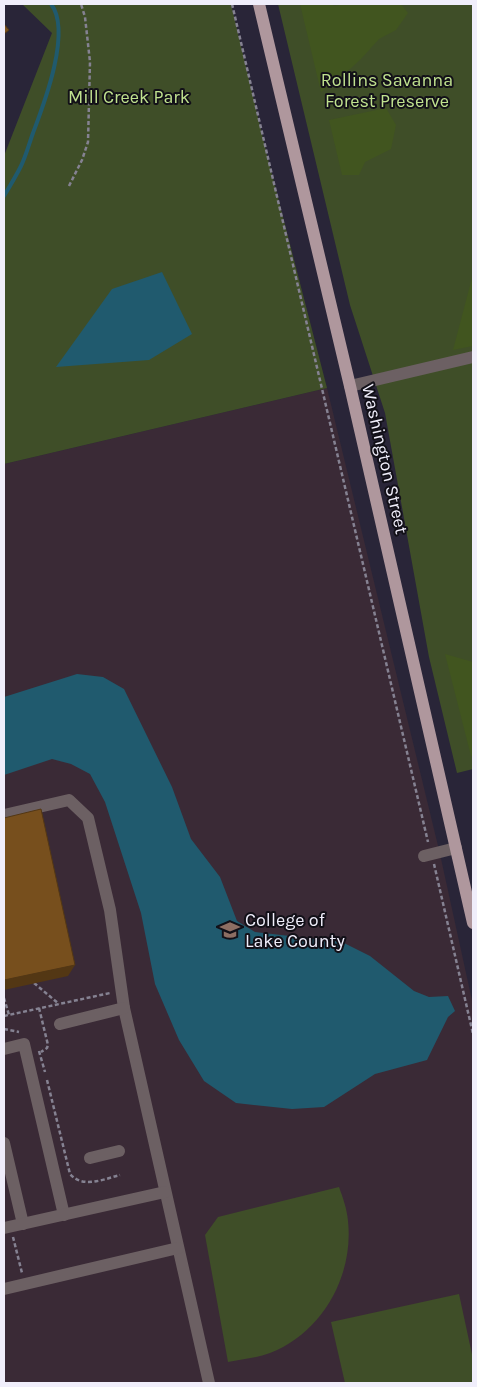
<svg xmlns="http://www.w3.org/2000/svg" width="477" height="1387" font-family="Karla,sans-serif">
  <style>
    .education { fill: #3a2a36 }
    .green { fill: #3f4e28 }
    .forest { fill: #41551f }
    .water { fill: #205a6e }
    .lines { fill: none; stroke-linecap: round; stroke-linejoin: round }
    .stream { stroke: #205a6e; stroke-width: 4 }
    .path { stroke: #858292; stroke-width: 2.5; stroke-dasharray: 4 2.5; stroke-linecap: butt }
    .minor { stroke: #6c6063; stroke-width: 12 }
    .major { stroke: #af979d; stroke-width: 12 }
    .shaded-wall { fill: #533714 }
    .building { fill: #774f1d; stroke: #533714 }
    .labels { text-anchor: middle; stroke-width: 4; stroke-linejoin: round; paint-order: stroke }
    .park-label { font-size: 18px; fill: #c0e28f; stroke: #121018 }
    .street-label { font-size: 18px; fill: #f0eefb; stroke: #121018 }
    .poi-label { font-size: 18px; fill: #f0eefb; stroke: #121018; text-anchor: start }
  </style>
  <rect width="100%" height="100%" fill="#292538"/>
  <path class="education" d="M 327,388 L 440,854 L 473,1005 L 473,1383 L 4,1383 L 4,464 Z"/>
  <g class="green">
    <path d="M 22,4 L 231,4 L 267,155 L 327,388 L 4,464 L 4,156 L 52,33 Z"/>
    <path d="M 278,4 L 473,4 L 473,769 L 457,773 L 429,657 L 385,413 L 350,305 Z"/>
    <path d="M 339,1187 C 343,1198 347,1209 348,1221 C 354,1276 322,1333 270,1353 C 257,1358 242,1359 228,1362 L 205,1235 L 218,1217 Z"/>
    <path d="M 459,1294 L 473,1359 L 473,1383 L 345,1383 L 331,1322 Z"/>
  </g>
  <g class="forest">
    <path d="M 300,4 L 332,4 L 334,6 L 344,4 L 401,4 L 408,13 L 396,30 L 379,39 L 361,59 L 339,79 L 321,92 Z"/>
    <path d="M 386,108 L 396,125 L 391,149 L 365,162 L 359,175 L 342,175 L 329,120 Z"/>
    <path d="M 473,274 L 473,346 L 453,350 Z"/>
    <path d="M 445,654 L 473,662 L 473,756 L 471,756 Z"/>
  </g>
  <g class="water">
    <path d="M 162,272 L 192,334 L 149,360 L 56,367 L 112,289 Z"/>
    <path d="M 77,674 L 103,677 L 124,689 L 172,787 L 191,839 L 220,877 L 237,921 L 255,932 L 342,942 L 370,956 L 414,991 L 429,997 L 448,996 L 455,1011 L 448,1017 L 427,1060 L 375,1074 L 324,1107 L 292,1109 L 236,1103 L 204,1081 L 179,1040 L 155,984 L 141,913 L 105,802 L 90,774 L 71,764 L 52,759 L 4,775 L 4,697 Z"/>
  </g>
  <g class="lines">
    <path class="stream" d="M 4,196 C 10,186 16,176 21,166 C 26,156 29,144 33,133 C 44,104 72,31 51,4"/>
    <g class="path">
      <path d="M 232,4 L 428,842"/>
      <path d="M 69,186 L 82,160 L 88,142 L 90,62 L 85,17 L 81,4"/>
      <path d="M 434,864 L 473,1034"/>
      <path d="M 34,983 L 59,1004"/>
      <path d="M 4,998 L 9,1015"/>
      <path d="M 39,1008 L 48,1045 L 47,1048 L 41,1052"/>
      <path d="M 4,1016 L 110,993"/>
      <path d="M 4,1029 L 19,1032"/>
      <path d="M 39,1051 L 45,1072"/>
      <path d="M 47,1080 L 70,1174 C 83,1189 104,1179 120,1175"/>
      <path d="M 13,1237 L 22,1273"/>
    </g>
    <g class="minor">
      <path d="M 350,386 L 473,357"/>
      <path d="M 4,815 L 69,800 L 88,818 L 110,910 L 124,1008 L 209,1383"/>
      <path d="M 424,856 L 456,848"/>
      <path d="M 60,1024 L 124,1008"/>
      <path d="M 4,1049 L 24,1044 L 64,1215"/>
      <path d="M 4,1143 L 23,1224"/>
      <path d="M 90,1158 L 119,1151"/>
      <path d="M 4,1228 L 165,1192"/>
      <path d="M 4,1289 L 178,1248"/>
    </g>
    <path class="major" d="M 259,4 L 350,386 L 473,923"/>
  </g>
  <path class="shaded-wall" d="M 75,965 L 68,976 L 4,990 L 4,980 Z"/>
  <g class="building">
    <path d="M 4,24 L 9,30 L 4,34 Z"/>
    <path d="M 41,809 L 75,965 L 4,980 L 4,818 Z"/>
  </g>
  <defs>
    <symbol id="university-bare" viewBox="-9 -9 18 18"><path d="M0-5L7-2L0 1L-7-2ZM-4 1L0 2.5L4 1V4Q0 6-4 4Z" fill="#8d6e63" stroke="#121018" stroke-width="2.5" paint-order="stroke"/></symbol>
  </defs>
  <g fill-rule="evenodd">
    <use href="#university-bare" x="216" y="916" width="28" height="28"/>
  </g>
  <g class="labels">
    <g class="park-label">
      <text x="387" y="86">Rollins Savanna<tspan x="387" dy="21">Forest Preserve</tspan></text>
      <text x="129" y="103">Mill Creek Park</text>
    </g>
    <g class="street-label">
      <text transform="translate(385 459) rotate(77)" y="6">Washington Street</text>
    </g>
    <g class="poi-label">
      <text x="245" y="926">College of<tspan x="245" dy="21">Lake County</tspan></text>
    </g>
  </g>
  <rect width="477" height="1387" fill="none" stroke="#f0eefb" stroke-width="10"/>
</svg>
